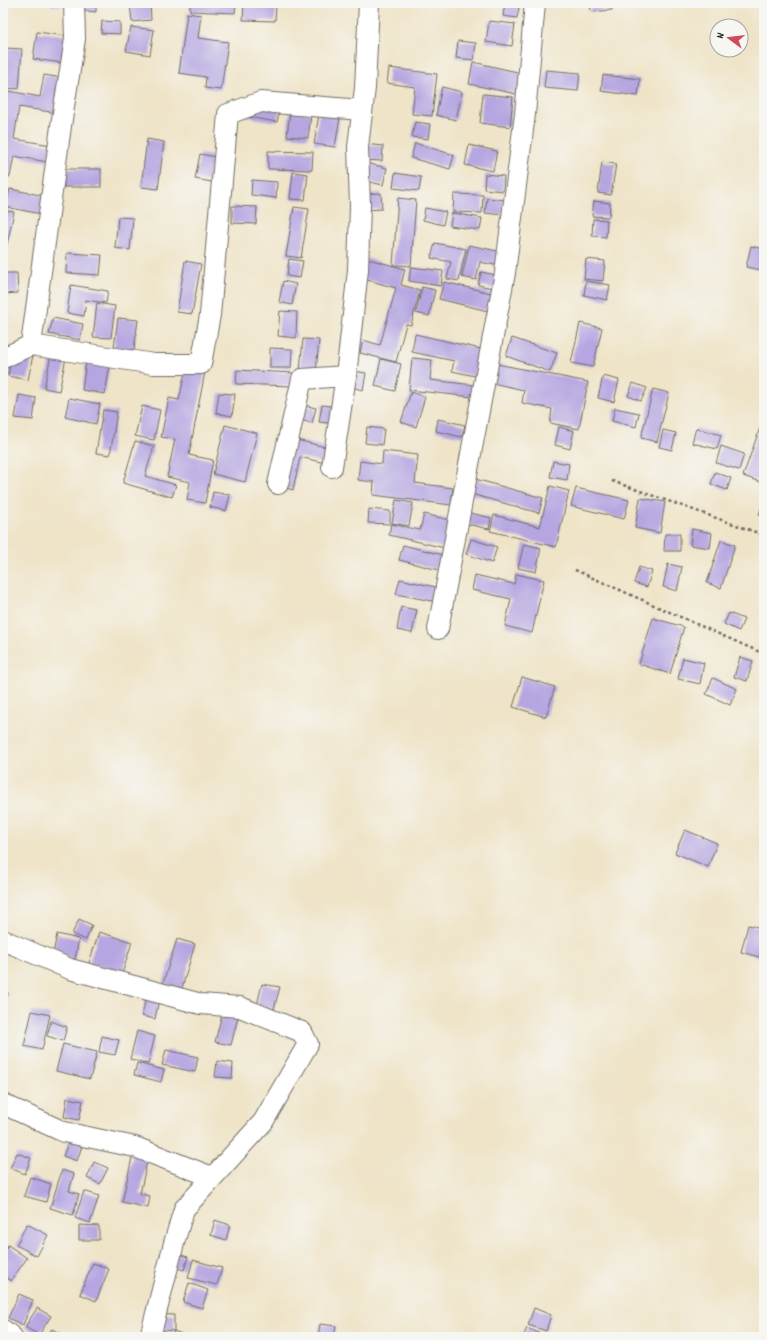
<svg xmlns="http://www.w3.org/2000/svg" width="767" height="1340" font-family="Dekko,sans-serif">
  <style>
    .building { fill: #b5a6e1 }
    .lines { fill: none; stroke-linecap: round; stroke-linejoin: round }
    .street-casing { stroke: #706c62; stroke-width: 22 }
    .path { stroke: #706c62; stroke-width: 2.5; stroke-dasharray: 3 3; stroke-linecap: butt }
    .street { stroke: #fff; stroke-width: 20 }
  </style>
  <rect width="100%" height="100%" fill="#f6f6f2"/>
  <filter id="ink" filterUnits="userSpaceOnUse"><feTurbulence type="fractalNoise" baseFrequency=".025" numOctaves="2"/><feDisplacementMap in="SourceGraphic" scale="8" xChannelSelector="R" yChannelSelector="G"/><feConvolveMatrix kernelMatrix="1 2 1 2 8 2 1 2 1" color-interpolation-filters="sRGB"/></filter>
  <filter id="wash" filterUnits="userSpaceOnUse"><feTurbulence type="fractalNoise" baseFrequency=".012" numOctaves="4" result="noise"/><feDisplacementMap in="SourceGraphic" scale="16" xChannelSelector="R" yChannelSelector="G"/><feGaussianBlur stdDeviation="0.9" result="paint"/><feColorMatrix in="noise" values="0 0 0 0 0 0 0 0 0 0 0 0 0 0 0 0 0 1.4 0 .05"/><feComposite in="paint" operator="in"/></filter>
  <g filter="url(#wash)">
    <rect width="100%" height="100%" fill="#efe4c8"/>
    <g id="blocks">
      <g class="building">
        <path d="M 51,3 L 67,3 L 67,5 L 51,6 Z"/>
        <path d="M 80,3 L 96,3 L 96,12 L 79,10 Z"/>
        <path d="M 130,3 L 150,3 L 151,20 L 132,22 Z"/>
        <path d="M 190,3 L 236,3 L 235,13 L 190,11 Z"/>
        <path d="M 244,3 L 260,3 L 260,5 L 276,6 L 275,21 L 243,20 Z"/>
        <path d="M 505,3 L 520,3 L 517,18 L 503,16 Z"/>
        <path d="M 590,3 L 611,3 L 612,10 L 591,12 Z"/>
        <path d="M 187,13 L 201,15 L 198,38 L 228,42 L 221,90 L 205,88 L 206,77 L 179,73 Z"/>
        <path d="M 102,21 L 120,22 L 120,34 L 101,33 Z"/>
        <path d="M 489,21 L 515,24 L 512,46 L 486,42 Z"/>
        <path d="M 131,27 L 154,30 L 150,55 L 126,51 Z"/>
        <path d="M 37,32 L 67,36 L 63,63 L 33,59 Z"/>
        <path d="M 458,41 L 476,43 L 474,60 L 456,58 Z"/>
        <path d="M 6,48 L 22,49 L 19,89 L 4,88 Z"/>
        <path d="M 473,62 L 526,74 L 521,95 L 469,84 Z"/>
        <path d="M 389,68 L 437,74 L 432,116 L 412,114 L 415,87 L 387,83 Z"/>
        <path d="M 546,70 L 580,73 L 578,91 L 544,88 Z"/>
        <path d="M 44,75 L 63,78 L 57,113 L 19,107 L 14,139 L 51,145 L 48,162 L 14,156 L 10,177 L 3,176 L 4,90 L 40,97 Z"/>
        <path d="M 603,75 L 640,79 L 638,96 L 601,91 Z"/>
        <path d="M 442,87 L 462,92 L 456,120 L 436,115 Z"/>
        <path d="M 483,94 L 513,97 L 510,127 L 480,123 Z"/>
        <path d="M 233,100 L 280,108 L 277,122 L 230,114 Z"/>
        <path d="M 290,111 L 311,114 L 308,138 L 287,136 Z"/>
        <path d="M 319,114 L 340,117 L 335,147 L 314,144 Z"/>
        <path d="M 415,122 L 430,124 L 428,139 L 412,137 Z"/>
        <path d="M 147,139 L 164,142 L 158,189 L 141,187 Z"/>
        <path d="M 415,143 L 454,155 L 450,169 L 411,158 Z"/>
        <path d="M 364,144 L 383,146 L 382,161 L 363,160 Z"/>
        <path d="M 469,145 L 497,151 L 493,171 L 465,165 Z"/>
        <path d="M 268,151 L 313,152 L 312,170 L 268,169 Z"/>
        <path d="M 200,154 L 216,157 L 212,182 L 195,179 Z"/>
        <path d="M 602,162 L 616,164 L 611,195 L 598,193 Z"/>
        <path d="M 366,163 L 387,168 L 383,185 L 361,180 Z"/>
        <rect x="64" y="169" width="37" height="18"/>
        <path d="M 293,172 L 308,174 L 305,200 L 290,199 Z"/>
        <path d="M 395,173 L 421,177 L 419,191 L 393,188 Z"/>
        <path d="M 485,174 L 504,176 L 503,191 L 484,189 Z"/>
        <path d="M 252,180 L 277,182 L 276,198 L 251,195 Z"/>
        <path d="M 10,189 L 45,196 L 41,214 L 6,207 Z"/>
        <path d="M 381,193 L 382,209 L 366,210 L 365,194 Z"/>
        <path d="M 454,194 L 483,195 L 482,213 L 453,212 Z"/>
        <path d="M 398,198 L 416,200 L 411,266 L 393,265 Z"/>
        <path d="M 487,198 L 505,200 L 503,215 L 485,213 Z"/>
        <path d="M 594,201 L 610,203 L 609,217 L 592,216 Z"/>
        <path d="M 232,206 L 257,207 L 256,224 L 232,223 Z"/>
        <path d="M 294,207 L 309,209 L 301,258 L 286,256 Z"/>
        <path d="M 425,208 L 446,212 L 443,225 L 423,220 Z"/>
        <path d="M 3,210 L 14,212 L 5,254 L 3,253 Z"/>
        <path d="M 452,213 L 482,218 L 480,230 L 450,226 Z"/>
        <path d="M 118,217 L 133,218 L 130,250 L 115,248 Z"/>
        <path d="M 593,219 L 607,220 L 606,237 L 592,236 Z"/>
        <path d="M 435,243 L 466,249 L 459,281 L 447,279 L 451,262 L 431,258 Z"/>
        <path d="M 469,245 L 502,252 L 499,266 L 480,262 L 476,280 L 462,277 Z"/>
        <path d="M 751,246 L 764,249 L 764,256 L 761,270 L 746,267 Z"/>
        <path d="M 67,253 L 102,255 L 100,275 L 66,273 Z"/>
        <path d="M 365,258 L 405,269 L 401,285 L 420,290 L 411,325 L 406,324 L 396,362 L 360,353 L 363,340 L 380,345 L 396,288 L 360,278 Z"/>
        <path d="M 289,259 L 303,261 L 300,278 L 287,276 Z"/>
        <path d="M 586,259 L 605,261 L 603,281 L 584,279 Z"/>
        <path d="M 185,261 L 201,264 L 192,314 L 177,312 Z"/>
        <path d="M 411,267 L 443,271 L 441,286 L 409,281 Z"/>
        <path d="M 481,272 L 501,276 L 498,289 L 478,285 Z"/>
        <path d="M 3,273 L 17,273 L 18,293 L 3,294 Z"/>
        <path d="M 283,281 L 296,284 L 292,305 L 279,302 Z"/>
        <path d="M 586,281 L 610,285 L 607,300 L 584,295 Z"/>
        <path d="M 444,282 L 495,294 L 492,312 L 439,299 Z"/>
        <path d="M 71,285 L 108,291 L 106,303 L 86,300 L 84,316 L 67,313 Z"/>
        <path d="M 422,287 L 435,290 L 429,316 L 416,313 Z"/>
        <path d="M 97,303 L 115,306 L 111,338 L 93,337 Z"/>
        <path d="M 280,311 L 297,312 L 296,338 L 278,336 Z"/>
        <path d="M 53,318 L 83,324 L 80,340 L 49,334 Z"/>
        <path d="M 118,318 L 138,320 L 134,350 L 114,348 Z"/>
        <path d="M 580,323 L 602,328 L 593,367 L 571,363 Z"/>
        <path d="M 415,334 L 481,349 L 475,376 L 452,371 L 454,361 L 412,352 Z"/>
        <path d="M 512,338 L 557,353 L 550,372 L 506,356 Z"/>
        <path d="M 303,339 L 319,340 L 316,372 L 300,370 Z"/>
        <path d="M 270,348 L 292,349 L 291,368 L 270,368 Z"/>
        <path d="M 13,351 L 33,355 L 28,380 L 8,376 Z"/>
        <path d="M 51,355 L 66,358 L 59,391 L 44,388 Z"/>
        <path d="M 412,358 L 432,360 L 430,380 L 474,385 L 473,397 L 409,390 Z"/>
        <path d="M 381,359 L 401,364 L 395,391 L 375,386 Z"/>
        <path d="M 86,361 L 110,365 L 105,394 L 82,390 Z"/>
        <path d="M 497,364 L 588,382 L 579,429 L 550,423 L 552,409 L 522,403 L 524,390 L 492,383 Z"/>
        <path d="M 186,368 L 205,372 L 189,455 L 213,460 L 205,503 L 187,500 L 190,482 L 167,477 L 175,439 L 161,437 L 169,398 L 179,400 Z"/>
        <path d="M 237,370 L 293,373 L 292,386 L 236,384 Z"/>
        <path d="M 354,371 L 366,373 L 363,390 L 351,387 Z"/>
        <path d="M 603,376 L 619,380 L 614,402 L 598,398 Z"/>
        <path d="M 633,383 L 647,388 L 641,401 L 628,396 Z"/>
        <path d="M 653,389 L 669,393 L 657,442 L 641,438 Z"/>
        <path d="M 411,392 L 425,397 L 416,427 L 401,422 Z"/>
        <path d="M 219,393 L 235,394 L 232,416 L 216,413 Z"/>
        <path d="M 19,395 L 36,398 L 33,420 L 15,418 Z"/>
        <path d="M 69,398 L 100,404 L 96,424 L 65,417 Z"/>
        <path d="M 299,404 L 316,408 L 312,423 L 296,419 Z"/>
        <path d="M 322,405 L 339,407 L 336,424 L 319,422 Z"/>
        <path d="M 142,406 L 160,410 L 154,440 L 135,436 Z"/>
        <path d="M 615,408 L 639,413 L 636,427 L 612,421 Z"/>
        <path d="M 103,410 L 117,412 L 110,455 L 96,453 Z"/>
        <path d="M 438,419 L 465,425 L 462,437 L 436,431 Z"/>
        <path d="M 225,425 L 257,433 L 245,482 L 213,474 Z"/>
        <path d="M 761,425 L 764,426 L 764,483 L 743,476 Z"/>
        <path d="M 367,427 L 384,429 L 382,445 L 365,443 Z"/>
        <path d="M 559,427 L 574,431 L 570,449 L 555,445 Z"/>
        <path d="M 696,428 L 721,435 L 717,449 L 692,443 Z"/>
        <path d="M 663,430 L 676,433 L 672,450 L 659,447 Z"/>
        <path d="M 293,439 L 333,449 L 329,464 L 300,457 L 293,490 L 282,487 Z"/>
        <path d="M 135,441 L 154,446 L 145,476 L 176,485 L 172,497 L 123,483 Z"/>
        <path d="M 721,446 L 744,454 L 739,470 L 716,463 Z"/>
        <path d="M 383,451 L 418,455 L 415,483 L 453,488 L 451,505 L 373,495 L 374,482 L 358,480 L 360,461 L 382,464 Z"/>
        <path d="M 553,461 L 569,464 L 567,480 L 550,477 Z"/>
        <path d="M 715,472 L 731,478 L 727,490 L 711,484 Z"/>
        <path d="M 475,479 L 543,498 L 539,513 L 471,494 Z"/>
        <path d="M 550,486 L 569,491 L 556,547 L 490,531 L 494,515 L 540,527 Z"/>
        <path d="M 576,488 L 629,500 L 624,519 L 571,506 Z"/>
        <path d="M 213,492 L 230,495 L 226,511 L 210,507 Z"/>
        <path d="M 640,498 L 665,502 L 660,533 L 635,528 Z"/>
        <path d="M 764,499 L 764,517 L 759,515 Z"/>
        <path d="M 396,500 L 413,503 L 409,526 L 392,523 Z"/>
        <path d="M 369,509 L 390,511 L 390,524 L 368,523 Z"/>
        <path d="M 466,512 L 491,518 L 489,529 L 463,523 Z"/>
        <path d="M 424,514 L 450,520 L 445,548 L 389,535 L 391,524 L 420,530 Z"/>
        <path d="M 692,529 L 712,533 L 710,548 L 690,545 Z"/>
        <path d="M 665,534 L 680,534 L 680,551 L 664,551 Z"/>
        <path d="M 471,539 L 497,547 L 492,563 L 466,554 Z"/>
        <path d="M 721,540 L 735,545 L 721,588 L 707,583 Z"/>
        <path d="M 524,544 L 541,548 L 536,572 L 518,568 Z"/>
        <path d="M 403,545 L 443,555 L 439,570 L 399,560 Z"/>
        <path d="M 668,564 L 682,567 L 677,591 L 663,587 Z"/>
        <path d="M 639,567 L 652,571 L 647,587 L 634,583 Z"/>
        <path d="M 516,574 L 544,580 L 532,633 L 505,626 L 511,599 L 472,590 L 475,575 L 514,584 Z"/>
        <path d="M 400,579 L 440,588 L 437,602 L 396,594 Z"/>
        <path d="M 401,607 L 417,610 L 412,633 L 397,630 Z"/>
        <path d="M 729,613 L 744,619 L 739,631 L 724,624 Z"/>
        <path d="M 653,618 L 684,627 L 670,674 L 639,664 Z"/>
        <path d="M 740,657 L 753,661 L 747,681 L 734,677 Z"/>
        <path d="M 683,658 L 704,663 L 700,684 L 678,679 Z"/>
        <path d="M 522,677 L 555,687 L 546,717 L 513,707 Z"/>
        <path d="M 713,678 L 737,689 L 730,705 L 706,694 Z"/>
        <path d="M 685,830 L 717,843 L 708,867 L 675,853 Z"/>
        <path d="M 79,919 L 92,925 L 86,940 L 72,934 Z"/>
        <path d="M 748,925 L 764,928 L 764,937 L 759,957 L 741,952 Z"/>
        <path d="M 99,932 L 132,942 L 122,974 L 89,963 Z"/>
        <path d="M 57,934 L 79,939 L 75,959 L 53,954 Z"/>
        <path d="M 177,939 L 195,944 L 182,988 L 163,983 Z"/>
        <path d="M 262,984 L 280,987 L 274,1009 L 257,1005 Z"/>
        <path d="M 147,991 L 160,994 L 155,1019 L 142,1016 Z"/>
        <path d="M 3,992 L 8,993 L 3,1008 Z"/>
        <path d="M 223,1010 L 239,1013 L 231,1045 L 215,1042 Z"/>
        <path d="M 32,1011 L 50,1015 L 42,1050 L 24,1046 Z"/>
        <path d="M 51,1021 L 67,1027 L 63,1041 L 47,1036 Z"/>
        <path d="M 137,1031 L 155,1036 L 148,1064 L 130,1059 Z"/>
        <path d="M 102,1036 L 119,1040 L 115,1055 L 99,1052 Z"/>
        <path d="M 63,1044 L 97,1052 L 90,1079 L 56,1071 Z"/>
        <path d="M 166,1050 L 198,1057 L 195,1072 L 162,1065 Z"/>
        <path d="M 217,1061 L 233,1063 L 232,1078 L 215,1077 Z"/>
        <path d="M 137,1063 L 164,1070 L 161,1082 L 134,1075 Z"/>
        <path d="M 67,1098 L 83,1101 L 79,1120 L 64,1117 Z"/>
        <path d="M 71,1136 L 84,1140 L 77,1161 L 63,1156 Z"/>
        <path d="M 134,1149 L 149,1152 L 140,1194 L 150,1196 L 148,1208 L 122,1202 Z"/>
        <path d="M 17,1153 L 31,1158 L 25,1174 L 10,1168 Z"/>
        <path d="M 94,1162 L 108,1168 L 100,1184 L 87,1178 Z"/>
        <path d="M 62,1170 L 74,1174 L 69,1191 L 79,1194 L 73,1215 L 50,1208 Z"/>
        <path d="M 30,1177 L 51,1184 L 46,1202 L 24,1196 Z"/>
        <path d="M 84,1191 L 99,1196 L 90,1223 L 75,1218 Z"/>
        <path d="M 215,1220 L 230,1225 L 226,1240 L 211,1235 Z"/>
        <path d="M 27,1224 L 48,1235 L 37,1256 L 16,1245 Z"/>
        <path d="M 79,1225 L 99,1226 L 99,1240 L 79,1240 Z"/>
        <path d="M 8,1245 L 27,1258 L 11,1281 L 3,1275 L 3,1254 Z"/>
        <path d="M 174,1253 L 188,1257 L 184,1270 L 170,1266 Z"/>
        <path d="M 193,1260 L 222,1268 L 217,1285 L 188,1278 Z"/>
        <path d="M 93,1263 L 109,1269 L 96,1301 L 80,1294 Z"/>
        <path d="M 189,1283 L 208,1290 L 202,1308 L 183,1302 Z"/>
        <path d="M 19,1294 L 33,1300 L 23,1325 L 8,1318 Z"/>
        <path d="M 37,1308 L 51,1316 L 39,1335 L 25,1327 Z"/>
        <path d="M 534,1308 L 551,1315 L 546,1331 L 528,1325 Z"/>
        <path d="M 150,1314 L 174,1315 L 174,1331 L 161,1330 L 160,1337 L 149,1337 Z"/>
        <path d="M 320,1324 L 336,1326 L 334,1337 L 318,1337 Z"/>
        <path d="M 527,1328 L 544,1335 L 543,1337 L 523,1337 Z"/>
        <path d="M 52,1329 L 68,1337 L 47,1337 Z"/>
        <path d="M 174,1331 L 190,1337 L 172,1337 Z"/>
      </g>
    </g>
  </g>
  <g filter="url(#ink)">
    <use href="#blocks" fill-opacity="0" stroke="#706c62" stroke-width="1"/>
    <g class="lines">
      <defs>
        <g id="street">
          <path d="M 74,3 L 75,39 L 62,119 L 31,345 L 154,364 L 201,364 L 210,315 L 228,114 L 261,102 L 362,110"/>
          <path d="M 3,358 L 31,345"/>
          <path d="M 332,467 L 346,376 L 358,270 L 360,205 L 358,147 L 365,88 L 369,3"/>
          <path d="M 278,484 L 302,379 L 346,376"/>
          <path d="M 438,629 L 505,273 L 525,114 L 535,3"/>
          <path d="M 3,940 L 70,969 L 201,1004 L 240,1007 L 302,1032 L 308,1044 L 263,1122 L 184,1209 L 174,1243 L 150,1337"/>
          <path d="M 3,1104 L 64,1132 L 135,1147 L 212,1177"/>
          <path d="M 3,1330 L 12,1337"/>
        </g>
      </defs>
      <use href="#street" class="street-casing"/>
      <g class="path">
        <path d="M 612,481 L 764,535"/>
        <path d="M 575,570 L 764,654"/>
      </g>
      <use href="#street" class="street"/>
    </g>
  </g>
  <rect width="767" height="1340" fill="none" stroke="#f6f6f2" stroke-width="16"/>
  <g transform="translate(729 38) rotate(285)"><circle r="19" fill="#f6f6f2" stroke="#a5a5a2"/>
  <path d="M0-3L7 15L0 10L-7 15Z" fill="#d1495b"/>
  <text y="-6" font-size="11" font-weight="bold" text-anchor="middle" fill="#2b2b2b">N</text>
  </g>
</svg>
